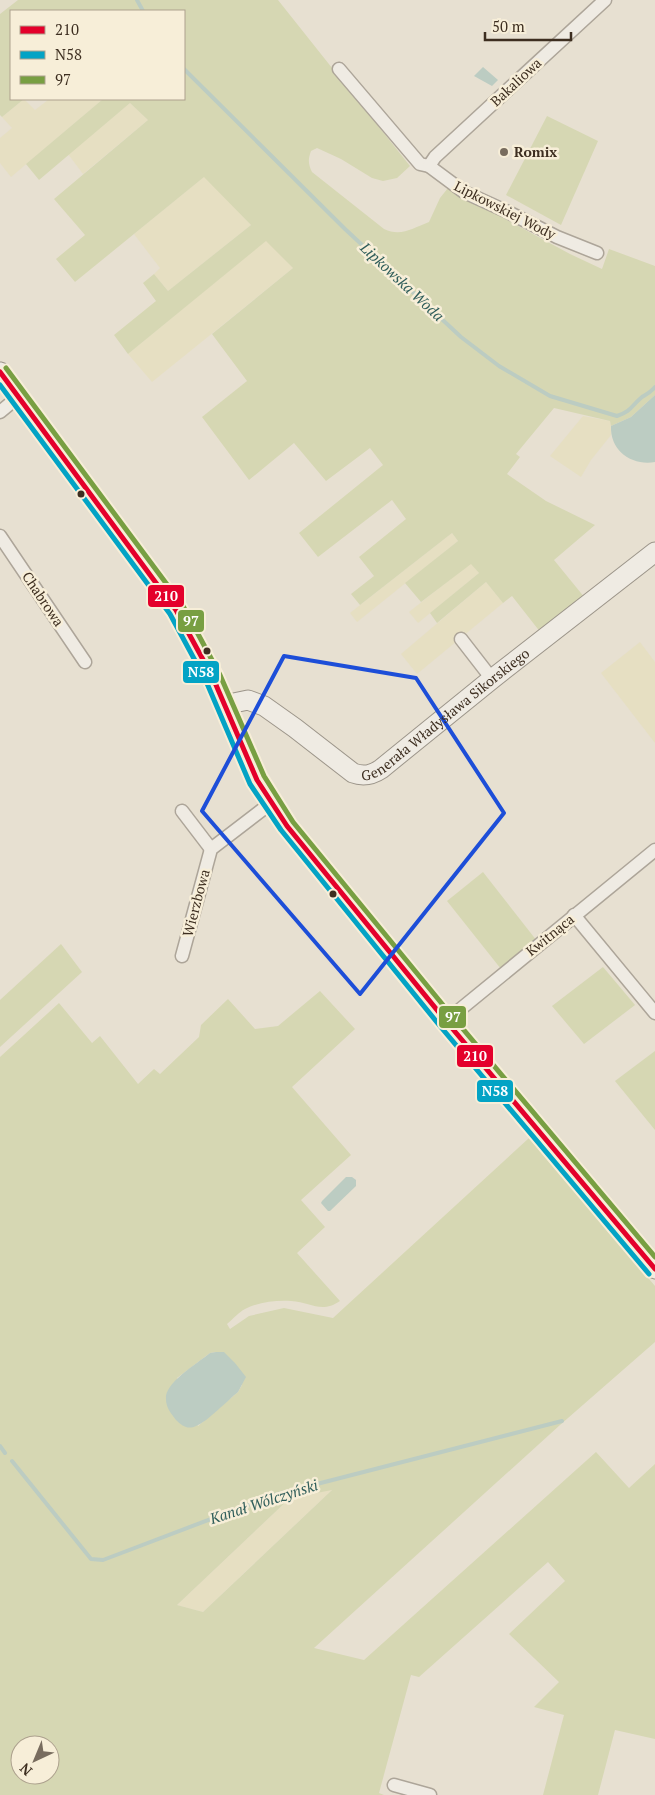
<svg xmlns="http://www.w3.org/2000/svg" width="655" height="1795" font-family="'PT Serif',serif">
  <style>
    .farmland { fill: #e6dfc2 }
    .green { fill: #d6d7b3; fill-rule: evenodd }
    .water { fill: #bcccc2 }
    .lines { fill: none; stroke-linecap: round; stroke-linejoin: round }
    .stream { stroke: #bcccc2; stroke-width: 4 }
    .street-casing { stroke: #ada599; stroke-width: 15 }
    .secondary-casing { stroke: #9c958a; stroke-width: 21 }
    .street { stroke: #efebe3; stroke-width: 12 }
    .secondary { stroke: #efebe3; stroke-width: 19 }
    .bus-1-casing { stroke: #f7eed8; stroke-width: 9 }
    .bus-2-casing { stroke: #f7eed8; stroke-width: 9 }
    .bus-3-casing { stroke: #f7eed8; stroke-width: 9 }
    .bus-1 { stroke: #e4002b; stroke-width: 5 }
    .bus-2 { stroke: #03a3c5; stroke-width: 5 }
    .bus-3 { stroke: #789f42; stroke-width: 5 }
    .marked { fill: none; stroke: #1d4ed8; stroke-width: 4; stroke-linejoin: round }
    .poi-dot { fill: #786c5e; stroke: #f7eed8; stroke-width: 2 }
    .bus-dot { fill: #3d2e20; stroke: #f7eed8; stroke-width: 2 }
    .labels { text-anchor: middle; stroke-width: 5; stroke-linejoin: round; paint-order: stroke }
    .street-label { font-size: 14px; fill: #3d2e20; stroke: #f7eed8 }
    .poi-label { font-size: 14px; font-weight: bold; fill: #3d2e20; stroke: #f7eed8; text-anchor: start }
    .water-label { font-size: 15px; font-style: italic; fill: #2f5d5a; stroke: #f7eed8 }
    .line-badge { stroke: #f7eed8; stroke-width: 2 }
    .badge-label { font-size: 14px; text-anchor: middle; font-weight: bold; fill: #fff }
  </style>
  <rect width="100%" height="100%" fill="#e7e0d1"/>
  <g class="farmland">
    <path d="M 24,99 L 35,110 L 48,100 L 47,99 L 103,99 L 11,177 L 0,163 L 0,138 L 12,128 L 2,117 Z"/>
    <path d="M 130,103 L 148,120 L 83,174 L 68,154 Z"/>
    <path d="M 205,176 L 251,225 L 168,291 L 154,274 L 160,268 L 134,234 Z"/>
    <path d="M 266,240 L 293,268 L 152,382 L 128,354 Z"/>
    <path d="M 583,416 L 610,421 L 611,426 L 611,435 L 591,460 L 581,477 L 550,456 Z"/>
    <path d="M 452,533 L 458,541 L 357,622 L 350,613 Z"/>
    <path d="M 471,563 L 479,573 L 418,623 L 409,612 Z"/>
    <path d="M 486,582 L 503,603 L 417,674 L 401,654 Z"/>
    <path d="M 640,642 L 655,662 L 655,743 L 601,673 Z"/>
    <path d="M 333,1489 L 203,1612 L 177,1605 L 290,1498 Z"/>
  </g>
  <g class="green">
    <path d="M 18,0 L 278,0 L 410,166 L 397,178 L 383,181 L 372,178 L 341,159 L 317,148 L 311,151 C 308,159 308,164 312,172 L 384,229 C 401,237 413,228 429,222 L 440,198 L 448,188 L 570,254 L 602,269 L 609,249 L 655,266 L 655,395 L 631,417 L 611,426 L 610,421 L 554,408 L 516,454 L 520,457 L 507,474 L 546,501 L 595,525 L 554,560 L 585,598 L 541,633 L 512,596 L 503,603 L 486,582 L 437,623 L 430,613 L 479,573 L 471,564 L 421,602 L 405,583 L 458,541 L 452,533 L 360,605 L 351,594 L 374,576 L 359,557 L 406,519 L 392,500 L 318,557 L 299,533 L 383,465 L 370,448 L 326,481 L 294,443 L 249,480 L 202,417 L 247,381 L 212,334 L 293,268 L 266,241 L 128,354 L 114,335 L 156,301 L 143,283 L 154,274 L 168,291 L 251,225 L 204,177 L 75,282 L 56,259 L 85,235 L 54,199 L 148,120 L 130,103 L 39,180 L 26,164 L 103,99 L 184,99 L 184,11 L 11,11 L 11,99 L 24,99 L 2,117 L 0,115 L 0,14 Z"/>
    <path d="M 547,116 L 598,141 L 561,225 L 506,195 Z"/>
    <path d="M 483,872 L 537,941 L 501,969 L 447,901 Z"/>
    <path d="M 61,944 L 82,972 L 0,1047 L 0,1000 Z"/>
    <path d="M 603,967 L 635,1005 L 584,1044 L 552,1006 Z"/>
    <path d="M 320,991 L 355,1029 L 292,1087 L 351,1155 L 301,1200 L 325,1227 L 297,1253 L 340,1301 C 321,1314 311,1302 291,1301 C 277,1300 258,1302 245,1309 C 239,1312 233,1319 227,1324 L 230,1329 L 249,1316 L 284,1308 L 333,1318 L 529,1138 L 655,1286 L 655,1342 L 560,1425 L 314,1648 L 364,1660 L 596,1452 L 629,1488 L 655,1464 L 655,1739 L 615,1730 L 598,1795 L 543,1795 L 564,1715 L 534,1707 L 559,1682 L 509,1634 L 565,1581 L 548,1562 L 419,1677 L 411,1675 L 379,1793 L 384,1795 L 0,1795 L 0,1057 L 59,1003 L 92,1043 L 100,1036 L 138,1084 L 154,1069 L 160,1074 L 199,1037 L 201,1025 L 228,999 L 255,1029 L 278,1026 ZM 216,1352 L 242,1385 L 238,1392 L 198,1426 L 177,1378 L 210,1353 ZM 332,1490 L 203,1612 L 177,1605 L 290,1498 ZM 20,1745 L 50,1745 L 50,1775 L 20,1775 Z"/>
    <path d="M 655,1051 L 655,1130 L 615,1081 Z"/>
  </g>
  <g class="water">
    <path d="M 483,67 L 498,80 L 492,86 L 474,76 Z"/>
    <path d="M 655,395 L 655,462 C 632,466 610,451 611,426 L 631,417 Z"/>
    <path d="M 346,1177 L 352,1177 L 356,1180 L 356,1186 L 330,1211 L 328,1211 L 321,1203 L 322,1201 Z"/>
    <path d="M 216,1352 L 224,1352 L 235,1363 L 246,1377 L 238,1392 C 228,1400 207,1422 196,1426 C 188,1430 182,1426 176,1420 C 171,1413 166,1408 166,1399 C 164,1383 198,1363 210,1353 Z"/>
  </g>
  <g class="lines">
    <g class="stream">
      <path d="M 137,0 L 143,11"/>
      <path d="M 184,69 L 345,229 L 461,337 L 499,366 L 550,396 L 617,416 C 632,411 631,406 642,397 C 647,394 651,392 655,387"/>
      <path d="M 0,1446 L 5,1453"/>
      <path d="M 12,1461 L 91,1559 L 103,1560 L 274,1495 L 562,1421"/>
    </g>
    <defs>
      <g id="street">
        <path d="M 339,69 L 420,164 L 429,166 L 464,192 L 508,212 L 557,237 L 597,253"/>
        <path d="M 429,166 L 435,157 L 605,0"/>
        <path d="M 0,412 L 18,397"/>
        <path d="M 0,536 L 85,662"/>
        <path d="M 461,639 L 492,679"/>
        <path d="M 182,811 L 211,849"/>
        <path d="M 574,915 L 655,1013"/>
        <path d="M 182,956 L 211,849 L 271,803"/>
        <path d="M 446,1021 L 655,850"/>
        <path d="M 394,1785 L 430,1795"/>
      </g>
      <g id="secondary">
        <path d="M 0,372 L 176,610 L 213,678 L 257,780 L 287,826 L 446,1021 L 655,1269"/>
        <path id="s1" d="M 224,705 L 248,700 L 264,706 L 295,728 L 353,773 C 364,777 372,775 381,769 L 492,679 L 655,552"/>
      </g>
    </defs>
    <use href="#street" class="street-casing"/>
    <use href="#secondary" class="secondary-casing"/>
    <use href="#street" class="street"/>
    <use href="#secondary" class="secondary"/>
    <defs>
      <path id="bus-1" d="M 0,372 L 176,610 L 213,678 L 257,780 L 287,826 L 446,1021 L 655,1269"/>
      <path id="bus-2" d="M 0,385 L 170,614 L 206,681 L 250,784 L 281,830 L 440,1026 L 649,1274"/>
      <path id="bus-3" d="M 6,368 L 183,606 L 220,675 L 264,776 L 293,822 L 452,1016 L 655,1257"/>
    </defs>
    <use href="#bus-1" class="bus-1-casing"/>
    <use href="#bus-2" class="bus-2-casing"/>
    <use href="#bus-3" class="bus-3-casing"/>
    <use href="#bus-1" class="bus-1"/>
    <use href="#bus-2" class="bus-2"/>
    <use href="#bus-3" class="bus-3"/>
  </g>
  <path class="marked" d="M 284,656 L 416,678 L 504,813 L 360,994 L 202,811 Z"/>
  <circle class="poi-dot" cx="504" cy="152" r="5"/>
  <g class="bus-dot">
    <circle cx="81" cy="494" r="4.5"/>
    <circle cx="207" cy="651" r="4.5"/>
    <circle cx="333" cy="894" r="4.5"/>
  </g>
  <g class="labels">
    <g class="street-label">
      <text transform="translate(516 82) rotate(-43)" y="5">Bakaliowa</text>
      <text transform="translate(505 210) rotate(27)" y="5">Lipkowskiej Wody</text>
      <text transform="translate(43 599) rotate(56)" y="5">Chabrowa</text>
      <text dy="5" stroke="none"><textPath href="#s1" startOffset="266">Generała Władysława Sikorskiego</textPath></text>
      <text transform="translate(196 903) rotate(-75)" y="5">Wierzbowa</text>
      <text transform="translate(550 935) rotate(-39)" y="5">Kwitnąca</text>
    </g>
    <g class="poi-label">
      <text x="514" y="157">Romix</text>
    </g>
    <g class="water-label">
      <text transform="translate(402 282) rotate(43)" y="5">Lipkowska Woda</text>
      <text transform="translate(264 1502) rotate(-18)" y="5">Kanał Wólczyński</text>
    </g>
  </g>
  <g class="line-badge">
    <rect x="147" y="584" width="38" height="24" rx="5" fill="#e4002b"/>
    <rect x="177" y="609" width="28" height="24" rx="5" fill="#789f42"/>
    <rect x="182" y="660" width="38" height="24" rx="5" fill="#03a3c5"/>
    <rect x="438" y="1005" width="29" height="24" rx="5" fill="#789f42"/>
    <rect x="456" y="1044" width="38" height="24" rx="5" fill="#e4002b"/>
    <rect x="476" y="1079" width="38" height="24" rx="5" fill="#03a3c5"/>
  </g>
  <g class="badge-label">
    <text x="166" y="601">210</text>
    <text x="191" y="626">97</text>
    <text x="201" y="677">N58</text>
    <text x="453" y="1022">97</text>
    <text x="475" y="1061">210</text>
    <text x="495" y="1096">N58</text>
  </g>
  <rect x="10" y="10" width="175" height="90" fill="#f7eed8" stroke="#ada18e"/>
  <rect x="20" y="26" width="25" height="8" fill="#e4002b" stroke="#ada18e"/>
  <text x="55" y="35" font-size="15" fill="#3d2e20">210</text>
  <rect x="20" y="51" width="25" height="8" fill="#03a3c5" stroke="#ada18e"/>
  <text x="55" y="60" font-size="15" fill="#3d2e20">N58</text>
  <rect x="20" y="76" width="25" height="8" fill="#789f42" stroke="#ada18e"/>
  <text x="55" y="85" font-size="15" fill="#3d2e20">97</text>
  <g transform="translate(35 1760) rotate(224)"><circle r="24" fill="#f7eed8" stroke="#ada18e"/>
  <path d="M0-4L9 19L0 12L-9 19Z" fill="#786c5e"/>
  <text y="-8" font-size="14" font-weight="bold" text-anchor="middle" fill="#3d2e20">N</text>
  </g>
  <path d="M485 32v8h86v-8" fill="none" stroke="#3d2e20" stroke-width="2.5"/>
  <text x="492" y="32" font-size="15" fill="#3d2e20" stroke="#f7eed8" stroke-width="4" paint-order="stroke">50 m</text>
</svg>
